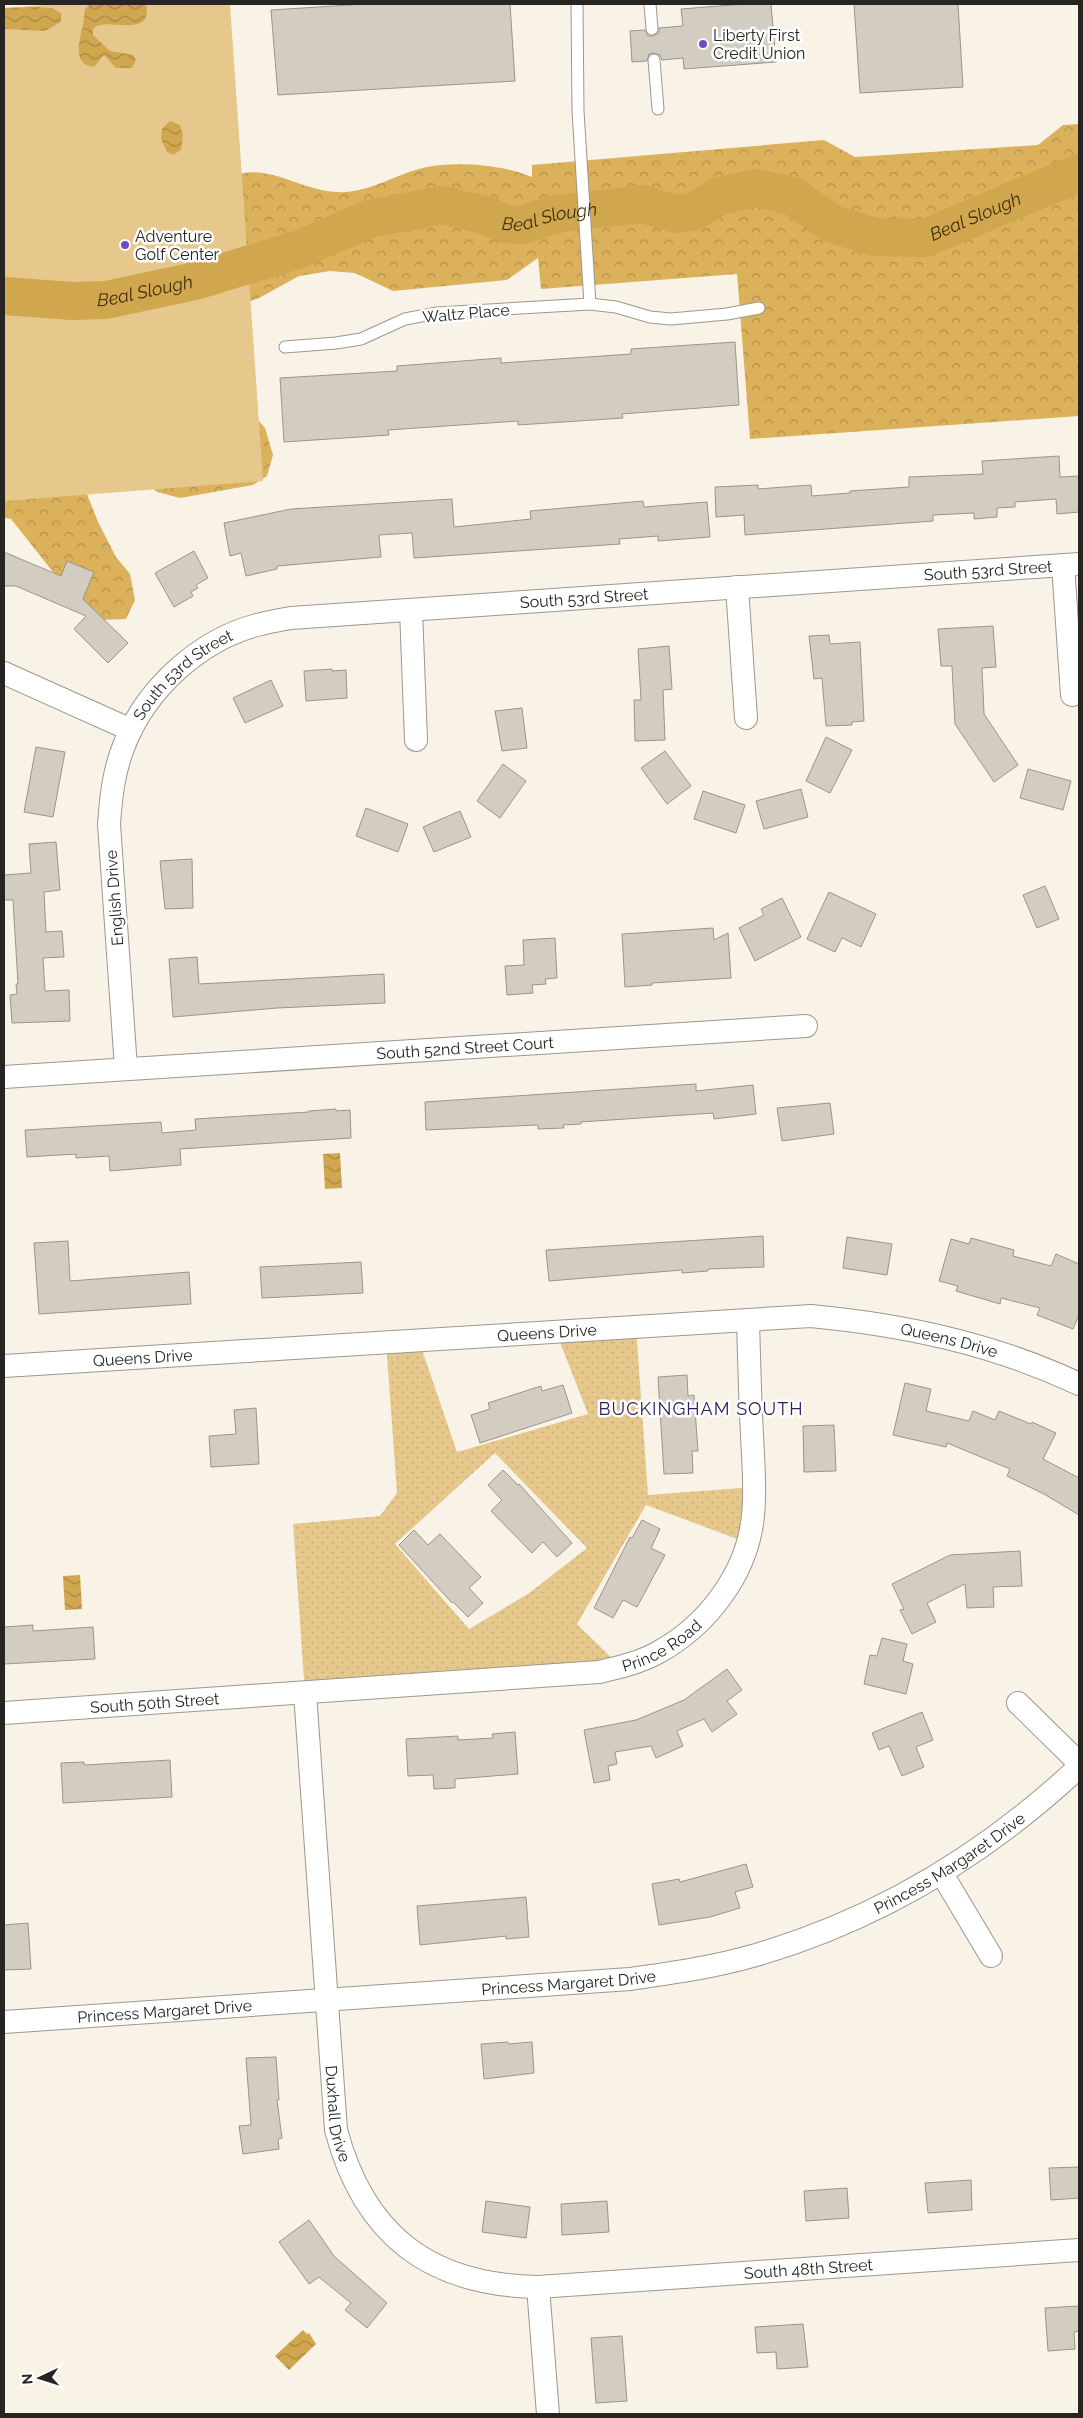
<svg xmlns="http://www.w3.org/2000/svg" width="1083" height="2418" font-family="Raleway,sans-serif">
  <style>
    .grass { fill: url(#grass-dots); fill-rule: evenodd }
    .forest { fill: url(#forest-crowns) }
    .garden { fill: #e7c88c }
    .water { fill: url(#water-waves) }
    .lines { fill: none; stroke-linecap: round; stroke-linejoin: round }
    .river { stroke: #d0a64f; stroke-width: 38 }
    .building { fill: #d2ccc1; stroke: #9a958a }
    .lane-casing { stroke: #9d978d; stroke-width: 13 }
    .street-casing { stroke: #9d978d; stroke-width: 24 }
    .lane { stroke: #fff; stroke-width: 11 }
    .street { stroke: #fff; stroke-width: 22 }
    .poi-dot { fill: #714bc4; stroke: #fff; stroke-width: 2 }
    .labels { text-anchor: middle; stroke-width: 5; stroke-linejoin: round; paint-order: stroke }
    .poi-label { font-size: 16px; fill: #272521; stroke: #fff; text-anchor: start }
    .street-label { font-size: 16px; fill: #272521; stroke: #fff }
    .water-label { font-size: 18px; font-style: italic; fill: #42300a; stroke: #fff }
    .neighbourhood-label { font-size: 18px; letter-spacing: 1px; fill: #32205b; stroke: #fff }
  </style>
  <defs>
    <pattern id="grass-dots" width="8" height="8" patternUnits="userSpaceOnUse" patternTransform="scale(1.25)"><rect width="8" height="8" fill="#e7c88c"/><path d="M2 2h.1M6 6h.1" fill="none" stroke="#c6ac78" stroke-width="1.8" stroke-linecap="round"/></pattern>
    <pattern id="forest-crowns" width="20" height="18" patternUnits="userSpaceOnUse" patternTransform="scale(1.25)"><rect width="20" height="18" fill="#dbb15b"/><path d="M2 6a3 3 0 1 1 6 0M12 15a3 3 0 1 1 6 0" fill="none" stroke="#b2904b"/></pattern>
    <pattern id="water-waves" width="16" height="10" patternUnits="userSpaceOnUse" patternTransform="scale(1.25)"><rect width="16" height="10" fill="#d0a64f"/><path d="M0 5q4-4 8 0t8 0" fill="none" stroke="#a98741"/></pattern>
  </defs>
  <rect width="100%" height="100%" fill="#f9f3e7"/>
  <path class="grass" d="M 636,1327 L 648,1495 L 755,1487 L 748,1543 L 646,1505 L 577,1624 L 621,1667 L 305,1693 L 293,1524 L 380,1516 L 397,1493 L 386,1342 L 419,1341 L 457,1452 L 588,1414 L 556,1332 ZM 495,1453 L 587,1548 L 528,1594 L 469,1629 L 395,1544 Z"/>
  <path class="forest" d="M 1079,124 L 1079,416 L 750,439 L 737,274 L 541,289 L 538,258 L 507,280 L 393,291 L 355,273 L 330,271 L 299,276 L 259,298 L 234,307 L 236,394 L 265,428 L 273,455 L 267,476 L 253,485 L 180,498 L 157,492 L 133,470 L 81,479 L 98,522 L 116,557 L 130,574 L 135,600 L 126,619 L 99,620 L 57,577 L 11,519 L 4,518 L 4,228 L 223,182 C 229,179 237,174 244,173 C 275,168 305,191 336,192 C 369,194 397,173 427,167 C 457,161 505,165 532,177 L 532,165 L 824,140 L 855,157 L 1038,145 L 1063,125 Z"/>
  <path class="garden" d="M 56,4 L 230,4 L 263,481 L 4,501 L 4,8 Z"/>
  <g class="water">
    <path d="M 96,4 L 144,4 L 147,7 L 146,18 C 134,34 103,17 93,29 L 93,35 L 110,51 L 133,55 L 136,60 L 132,68 L 116,68 L 104,55 L 94,67 C 71,65 80,39 83,25 C 84,20 84,14 85,9 L 89,5 Z"/>
    <path d="M 36,7 L 52,8 L 61,13 L 61,22 L 45,31 L 4,29 L 4,8 Z"/>
    <path d="M 170,121 L 180,125 L 183,135 L 181,150 L 173,155 L 167,152 L 161,139 L 162,129 Z"/>
    <path d="M 340,1153 L 342,1188 L 325,1189 L 323,1154 Z"/>
    <path d="M 80,1575 L 82,1609 L 65,1610 L 63,1576 Z"/>
    <path d="M 303,2330 L 307,2334 L 309,2333 L 316,2344 L 289,2370 L 275,2356 Z"/>
  </g>
  <g class="lines">
    <path class="river" id="s1" d="M 4,296 L 72,301 L 106,300 L 195,281 L 300,249 L 369,219 L 442,205 L 488,216 L 505,224 L 521,225 L 556,214 L 642,204 L 676,214 L 693,212 L 720,196 L 756,188 L 792,196 L 833,224 L 875,237 L 925,238 L 1079,173"/>
  </g>
  <g class="building">
    <path d="M 365,4 L 510,4 L 515,81 L 278,95 L 271,10 Z"/>
    <path d="M 744,4 L 771,4 L 776,62 L 684,69 L 683,58 L 662,60 L 660,55 L 654,53 L 649,54 L 647,61 L 632,62 L 630,31 L 645,30 L 648,36 L 653,36 L 659,33 L 659,28 L 683,26 L 681,9 Z"/>
    <path d="M 854,4 L 958,4 L 963,87 L 860,93 Z"/>
    <path d="M 735,342 L 739,405 L 622,414 L 623,418 L 518,425 L 518,421 L 388,430 L 389,435 L 284,442 L 280,378 L 397,371 L 397,366 L 501,358 L 501,363 L 631,354 L 631,349 Z"/>
    <path d="M 1059,456 L 1060,477 L 1079,476 L 1079,512 L 1057,514 L 1056,499 L 1015,502 L 1015,507 L 997,508 L 997,517 L 974,519 L 974,513 L 933,515 L 933,521 L 745,535 L 744,515 L 716,517 L 715,487 L 758,485 L 758,489 L 811,485 L 812,496 L 850,493 L 850,491 L 909,487 L 909,477 L 983,474 L 982,461 Z"/>
    <path d="M 452,499 L 454,527 L 531,519 L 530,511 L 643,501 L 644,507 L 707,502 L 710,537 L 658,541 L 658,536 L 619,539 L 620,544 L 414,558 L 412,533 L 379,535 L 381,557 L 277,566 L 277,569 L 246,576 L 241,553 L 230,556 L 224,523 L 291,509 Z"/>
    <path d="M 194,551 L 208,578 L 196,585 L 198,588 L 191,592 L 193,596 L 174,607 L 155,573 Z"/>
    <path d="M 4,552 L 61,576 L 67,561 L 94,572 L 83,599 L 128,643 L 108,663 L 74,629 L 86,616 L 16,586 L 4,586 Z"/>
    <path d="M 993,626 L 996,667 L 982,668 L 984,714 L 1018,765 L 994,782 L 955,724 L 952,666 L 941,666 L 938,629 Z"/>
    <path d="M 829,635 L 830,644 L 860,642 L 864,721 L 852,722 L 852,725 L 826,726 L 822,678 L 814,679 L 809,636 Z"/>
    <path d="M 669,646 L 672,689 L 663,690 L 665,740 L 635,741 L 634,700 L 641,700 L 638,649 Z"/>
    <path d="M 332,669 L 332,671 L 346,670 L 347,698 L 306,701 L 304,671 Z"/>
    <path d="M 271,680 L 283,706 L 245,723 L 233,698 Z"/>
    <path d="M 522,708 L 527,748 L 502,751 L 495,711 Z"/>
    <path d="M 826,737 L 852,750 L 830,793 L 806,781 Z"/>
    <path d="M 36,747 L 65,752 L 53,817 L 24,812 Z"/>
    <path d="M 665,751 L 691,786 L 667,804 L 641,768 Z"/>
    <path d="M 503,764 L 526,781 L 500,818 L 477,801 Z"/>
    <path d="M 1028,769 L 1071,781 L 1063,810 L 1020,798 Z"/>
    <path d="M 801,789 L 808,817 L 764,829 L 756,801 Z"/>
    <path d="M 703,791 L 745,805 L 736,833 L 694,819 Z"/>
    <path d="M 366,808 L 408,824 L 398,852 L 356,836 Z"/>
    <path d="M 460,811 L 471,837 L 434,852 L 423,827 Z"/>
    <path d="M 56,842 L 60,890 L 44,892 L 46,932 L 62,931 L 64,957 L 43,958 L 45,991 L 69,990 L 70,1021 L 12,1023 L 10,995 L 17,994 L 16,984 L 18,984 L 13,900 L 4,900 L 4,875 L 31,873 L 29,844 Z"/>
    <path d="M 192,859 L 193,908 L 165,909 L 160,861 Z"/>
    <path d="M 1045,886 L 1059,919 L 1037,928 L 1023,895 Z"/>
    <path d="M 829,892 L 876,914 L 861,947 L 842,938 L 835,952 L 807,939 Z"/>
    <path d="M 782,898 L 801,937 L 755,961 L 739,928 L 764,915 L 761,909 Z"/>
    <path d="M 713,928 L 714,940 L 728,933 L 731,978 L 652,983 L 652,985 L 625,987 L 622,934 Z"/>
    <path d="M 555,938 L 557,978 L 545,979 L 546,984 L 532,985 L 533,993 L 507,995 L 505,966 L 524,965 L 523,940 Z"/>
    <path d="M 197,957 L 199,984 L 384,974 L 385,1003 L 277,1008 L 173,1017 L 169,959 Z"/>
    <path d="M 696,1084 L 696,1091 L 753,1085 L 756,1114 L 714,1119 L 713,1113 L 581,1122 L 581,1124 L 563,1125 L 564,1128 L 538,1129 L 538,1125 L 426,1130 L 425,1102 Z"/>
    <path d="M 830,1103 L 834,1134 L 782,1141 L 777,1108 Z"/>
    <path d="M 336,1109 L 336,1111 L 350,1110 L 351,1138 L 180,1149 L 181,1165 L 110,1171 L 109,1156 L 76,1158 L 76,1154 L 27,1157 L 25,1130 L 161,1122 L 162,1133 L 196,1130 L 195,1119 L 309,1112 L 309,1111 Z"/>
    <path d="M 763,1236 L 764,1267 L 708,1269 L 708,1271 L 682,1273 L 682,1270 L 549,1281 L 546,1250 Z"/>
    <path d="M 847,1237 L 892,1244 L 887,1275 L 843,1268 Z"/>
    <path d="M 971,1238 L 1014,1250 L 1013,1256 L 1051,1266 L 1056,1254 L 1079,1264 L 1079,1315 L 1073,1329 L 1037,1315 L 1040,1308 L 1001,1298 L 1000,1304 L 956,1291 L 958,1286 L 939,1281 L 951,1239 L 969,1244 Z"/>
    <path d="M 68,1241 L 70,1281 L 189,1272 L 191,1304 L 39,1314 L 34,1243 Z"/>
    <path d="M 361,1262 L 363,1293 L 262,1298 L 260,1267 Z"/>
    <path d="M 687,1375 L 688,1396 L 694,1395 L 698,1451 L 692,1451 L 693,1473 L 664,1474 L 658,1377 Z"/>
    <path d="M 905,1383 L 931,1389 L 926,1411 L 969,1421 L 973,1411 L 995,1420 L 999,1411 L 1031,1424 L 1032,1422 L 1056,1433 L 1043,1459 L 1079,1478 L 1079,1515 L 1044,1494 L 1007,1476 L 1010,1469 L 947,1443 L 946,1447 L 893,1435 Z"/>
    <path d="M 563,1385 L 572,1413 L 480,1443 L 471,1415 L 490,1409 L 488,1403 L 541,1386 L 542,1391 Z"/>
    <path d="M 256,1408 L 259,1464 L 211,1467 L 209,1436 L 236,1434 L 234,1410 Z"/>
    <path d="M 834,1425 L 836,1471 L 804,1472 L 803,1426 Z"/>
    <path d="M 503,1470 L 518,1485 L 519,1484 L 572,1543 L 557,1557 L 543,1542 L 532,1553 L 491,1511 L 502,1500 L 488,1485 Z"/>
    <path d="M 642,1520 L 660,1529 L 651,1548 L 665,1555 L 637,1607 L 623,1600 L 613,1618 L 594,1608 L 630,1537 L 632,1538 Z"/>
    <path d="M 414,1530 L 428,1545 L 440,1534 L 481,1577 L 469,1588 L 483,1603 L 468,1617 L 453,1602 L 452,1603 L 399,1545 Z"/>
    <path d="M 1020,1551 L 1022,1586 L 993,1587 L 994,1607 L 967,1608 L 965,1584 L 927,1603 L 936,1622 L 912,1634 L 900,1610 L 904,1609 L 892,1584 L 950,1555 Z"/>
    <path d="M 33,1625 L 33,1631 L 93,1627 L 95,1659 L 4,1664 L 4,1627 Z"/>
    <path d="M 882,1638 L 907,1644 L 903,1661 L 913,1664 L 906,1694 L 864,1684 L 870,1655 L 877,1656 Z"/>
    <path d="M 727,1669 L 742,1690 L 727,1701 L 737,1714 L 712,1732 L 704,1719 L 677,1731 L 683,1746 L 656,1758 L 651,1746 L 615,1752 L 617,1764 L 608,1766 L 610,1780 L 594,1783 L 584,1730 L 636,1720 L 684,1700 Z"/>
    <path d="M 922,1712 L 933,1740 L 916,1747 L 924,1767 L 902,1776 L 889,1746 L 879,1750 L 872,1733 Z"/>
    <path d="M 515,1732 L 518,1774 L 455,1779 L 455,1788 L 434,1789 L 433,1775 L 408,1776 L 406,1739 L 458,1736 L 458,1740 L 493,1738 L 492,1734 Z"/>
    <path d="M 170,1760 L 172,1797 L 63,1803 L 61,1763 L 84,1762 L 84,1765 Z"/>
    <path d="M 746,1864 L 753,1887 L 735,1892 L 740,1908 L 710,1917 L 659,1925 L 652,1884 L 679,1879 L 680,1882 Z"/>
    <path d="M 526,1897 L 529,1937 L 506,1939 L 506,1936 L 420,1945 L 417,1906 Z"/>
    <path d="M 28,1923 L 31,1969 L 4,1970 L 4,1925 Z"/>
    <path d="M 508,2042 L 508,2044 L 532,2042 L 534,2073 L 484,2079 L 481,2044 Z"/>
    <path d="M 276,2057 L 279,2100 L 277,2100 L 282,2138 L 278,2139 L 279,2149 L 243,2154 L 239,2126 L 251,2125 L 246,2058 Z"/>
    <path d="M 1079,2167 L 1079,2198 L 1051,2200 L 1049,2168 Z"/>
    <path d="M 971,2180 L 972,2210 L 928,2213 L 925,2183 Z"/>
    <path d="M 847,2188 L 849,2218 L 806,2221 L 804,2191 Z"/>
    <path d="M 486,2201 L 530,2207 L 526,2238 L 482,2232 Z"/>
    <path d="M 607,2201 L 609,2232 L 562,2235 L 561,2204 Z"/>
    <path d="M 309,2220 L 334,2256 L 387,2303 L 367,2328 L 345,2310 L 351,2303 L 319,2277 L 309,2284 L 279,2242 Z"/>
    <path d="M 1079,2306 L 1079,2331 L 1074,2332 L 1075,2349 L 1048,2351 L 1045,2308 Z"/>
    <path d="M 803,2324 L 808,2367 L 777,2369 L 776,2352 L 757,2353 L 755,2327 Z"/>
    <path d="M 622,2336 L 627,2401 L 596,2403 L 591,2338 Z"/>
  </g>
  <g class="lines">
    <defs>
      <g id="lane">
        <path d="M 577,4 L 578,111 L 590,304"/>
        <path d="M 650,4 L 652,29"/>
        <path d="M 654,60 L 658,109"/>
        <path d="M 285,347 L 336,343 L 361,339 L 405,319 L 437,313 L 590,304 L 616,307 L 650,317 L 671,319 L 727,314 L 759,308"/>
      </g>
      <g id="street">
        <path d="M 1063,565 L 1072,695"/>
        <path d="M 737,587 L 746,718"/>
        <path d="M 411,610 L 416,740"/>
        <path d="M 4,673 L 131,730"/>
        <path id="s2" d="M 126,1068 L 109,824 C 111,796 114,769 125,743 C 147,688 200,640 257,625 C 268,622 280,620 291,618 L 1079,564"/>
        <path id="s3" d="M 4,1077 L 806,1026"/>
        <path id="s4" d="M 4,1366 L 811,1316 C 905,1325 994,1344 1079,1384"/>
        <path id="s5" d="M 305,1693 L 336,2130 C 364,2235 429,2285 538,2287 L 1079,2250"/>
        <path d="M 1018,1703 L 1079,1763"/>
        <path id="s6" d="M 4,1713 L 599,1672 C 619,1667 639,1663 657,1653 C 707,1626 748,1573 753,1515 C 756,1488 753,1461 752,1435 C 750,1397 749,1358 748,1320"/>
        <path d="M 942,1874 L 991,1956"/>
        <path id="s7" d="M 4,2022 L 630,1979 C 672,1973 715,1967 756,1955 C 879,1919 986,1854 1079,1767"/>
        <path d="M 538,2287 L 548,2414"/>
      </g>
    </defs>
    <use href="#lane" class="lane-casing"/>
    <use href="#street" class="street-casing"/>
    <use href="#lane" class="lane"/>
    <use href="#street" class="street"/>
  </g>
  <g class="poi-dot">
    <circle cx="703" cy="44" r="5"/>
    <circle cx="125" cy="245" r="5"/>
  </g>
  <g class="labels">
    <g class="poi-label">
      <text x="713" y="41">Liberty First<tspan x="713" dy="18">Credit Union</tspan></text>
      <text x="135" y="242">Adventure<tspan x="135" dy="18">Golf Center</tspan></text>
    </g>
    <g class="street-label">
      <text transform="translate(466 313) rotate(-5)" y="6">Waltz Place</text>
      <text dy="6" stroke="none"><textPath href="#s2" startOffset="1244">South 53rd Street</textPath></text>
      <text dy="6" stroke="none"><textPath href="#s2" startOffset="839">South 53rd Street</textPath></text>
      <text dy="6" stroke="none"><textPath href="#s2" startOffset="419">South 53rd Street</textPath></text>
      <text transform="translate(114 898) rotate(-94)" y="6">English Drive</text>
      <text dy="6" stroke="none"><textPath href="#s3" startOffset="462">South 52nd Street Court</textPath></text>
      <text dy="6" stroke="none"><textPath href="#s4" startOffset="544">Queens Drive</textPath></text>
      <text dy="6" stroke="none"><textPath href="#s4" startOffset="949">Queens Drive</textPath></text>
      <text dy="6" stroke="none"><textPath href="#s4" startOffset="139">Queens Drive</textPath></text>
      <text dy="6" stroke="none"><textPath href="#s6" startOffset="665">Prince Road</textPath></text>
      <text dy="6" stroke="none"><textPath href="#s6" startOffset="151">South 50th Street</textPath></text>
      <text dy="6" stroke="none"><textPath href="#s7" startOffset="971">Princess Margaret Drive</textPath></text>
      <text dy="6" stroke="none"><textPath href="#s7" startOffset="566">Princess Margaret Drive</textPath></text>
      <text dy="6" stroke="none"><textPath href="#s7" startOffset="161">Princess Margaret Drive</textPath></text>
      <text dy="6" stroke="none"><textPath href="#s5" startOffset="422">Duxhall Drive</textPath></text>
      <text dy="6" stroke="none"><textPath href="#s5" startOffset="988">South 48th Street</textPath></text>
    </g>
    <g class="water-label">
      <text dy="6" stroke="none"><textPath href="#s1" startOffset="564">Beal Slough</textPath></text>
      <text dy="6" stroke="none"><textPath href="#s1" startOffset="1014">Beal Slough</textPath></text>
      <text dy="6" stroke="none"><textPath href="#s1" startOffset="142">Beal Slough</textPath></text>
    </g>
    <g class="neighbourhood-label">
      <text x="701" y="1415">BUCKINGHAM SOUTH</text>
    </g>
  </g>
  <rect width="1083" height="2418" fill="none" stroke="#272521" stroke-width="10"/>
  <g transform="translate(40 2378) rotate(266)" stroke="#ffffff" stroke-width="4" paint-order="stroke">
  <path d="M0-4L9 19L0 12L-9 19Z" fill="#272521"/>
  <text y="-8" font-size="14" font-weight="bold" text-anchor="middle" fill="#272521">N</text>
  </g>
</svg>
